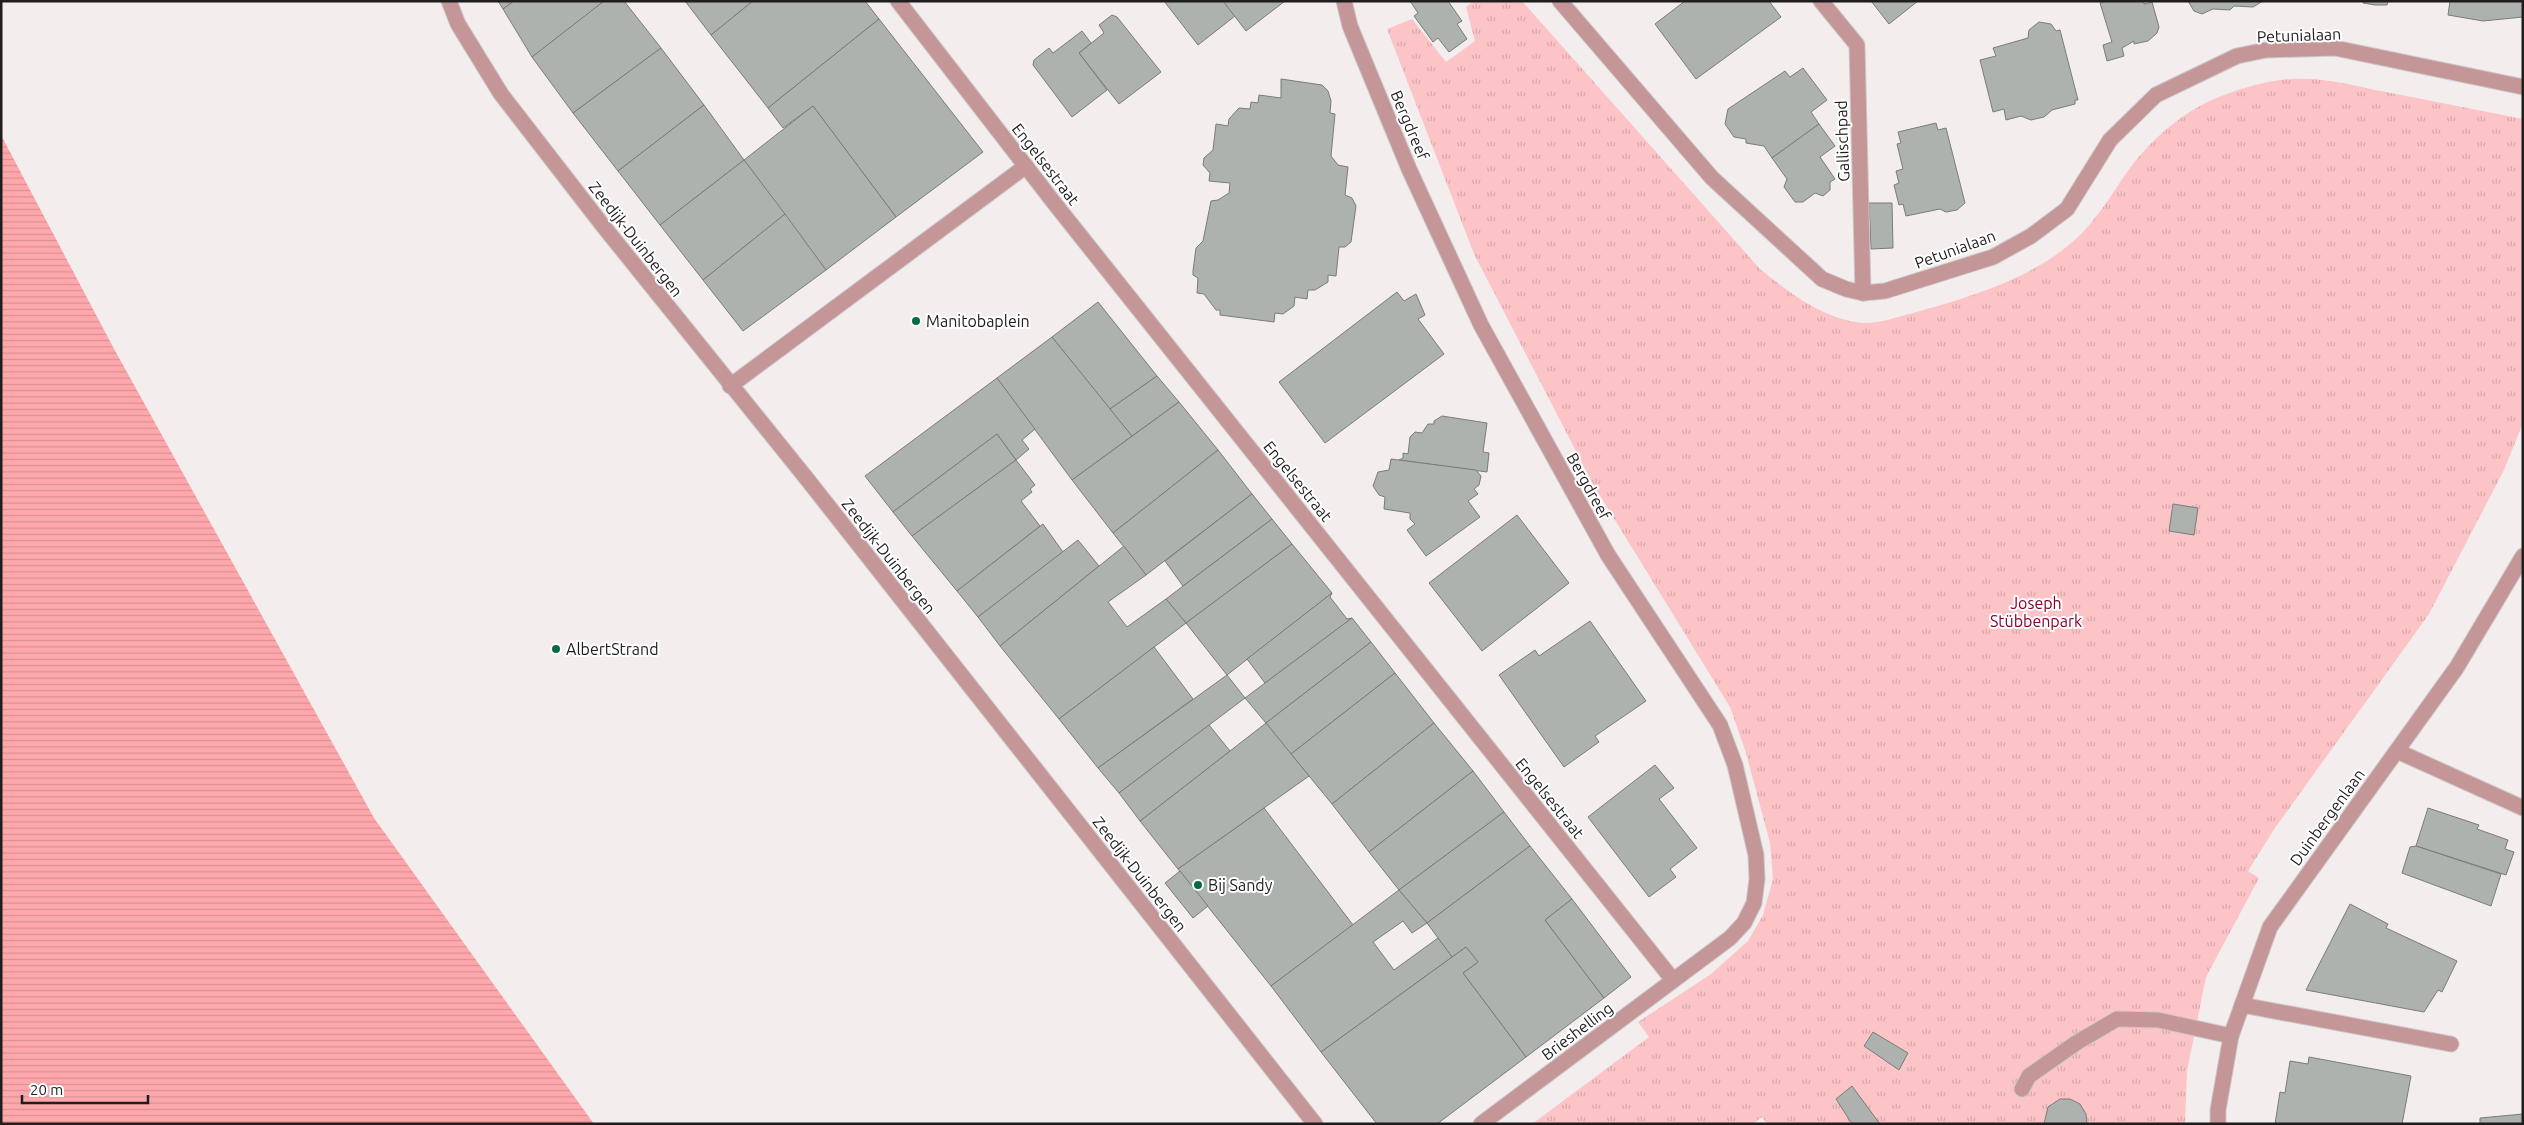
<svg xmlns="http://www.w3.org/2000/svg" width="2524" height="1125" font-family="Ubuntu,sans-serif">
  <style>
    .grass { fill: url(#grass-tufts) }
    .water { fill: url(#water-rules) }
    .building { fill: #aeb2af; stroke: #797d7a }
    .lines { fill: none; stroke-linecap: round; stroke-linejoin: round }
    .minor-casing { stroke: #cdc8c8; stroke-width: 17 }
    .minor { stroke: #c59697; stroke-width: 15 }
    .poi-dot { fill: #056c42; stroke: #fff; stroke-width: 2 }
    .labels { text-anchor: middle; stroke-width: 4; stroke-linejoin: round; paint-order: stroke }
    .street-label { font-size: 16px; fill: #1f1d1d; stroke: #fff }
    .poi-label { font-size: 16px; fill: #1f1d1d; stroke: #fff; text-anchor: start }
    .park-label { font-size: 16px; fill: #870228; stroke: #fff }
  </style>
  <defs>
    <pattern id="grass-tufts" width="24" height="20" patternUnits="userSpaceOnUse" patternTransform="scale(1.25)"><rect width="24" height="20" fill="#fcc4c6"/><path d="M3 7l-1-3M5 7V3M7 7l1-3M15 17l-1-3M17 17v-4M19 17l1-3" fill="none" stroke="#d8a8aa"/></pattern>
    <pattern id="water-rules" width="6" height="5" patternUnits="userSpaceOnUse" patternTransform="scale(1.25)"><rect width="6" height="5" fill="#fea8ac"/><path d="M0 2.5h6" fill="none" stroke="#d99094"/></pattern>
  </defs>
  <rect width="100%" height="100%" fill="#f3eded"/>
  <path class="grass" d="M 1474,1 L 1522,1 L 1760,269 C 1791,294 1821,318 1862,323 C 1878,324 1897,317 1913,313 C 1970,297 2032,279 2077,238 C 2097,219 2112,194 2127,172 C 2152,138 2185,109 2224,95 C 2245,87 2270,80 2292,79 C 2324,77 2355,86 2386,92 C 2432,101 2477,110 2523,119 L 2523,423 L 2504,470 L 2429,614 L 2275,828 L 2248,871 L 2259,878 L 2206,977 L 2187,1071 L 2185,1124 L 1767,1124 L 1762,1117 L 1753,1124 L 1532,1124 L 1649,1037 L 1638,1022 L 1711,974 L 1748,941 L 1763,915 L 1773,879 L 1770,843 L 1746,753 L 1730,707 L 1594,486 L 1474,254 L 1387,29 L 1412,19 L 1446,62 L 1475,41 L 1466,7 Z"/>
  <path class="water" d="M 1,135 L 113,347 L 374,818 L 594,1124 L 1,1124 Z"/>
  <g class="building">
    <path d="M 498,1 L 514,1 L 503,9 Z"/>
    <path d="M 514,1 L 601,1 L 602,3 L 532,57 L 503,9 Z"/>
    <path d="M 604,1 L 624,1 L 661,48 L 573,113 L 532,57 Z"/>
    <path d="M 685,1 L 753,1 L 711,35 Z"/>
    <path d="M 753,1 L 865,1 L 879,19 L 768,108 L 711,35 Z"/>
    <path d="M 1164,1 L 1223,1 L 1235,16 L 1198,45 Z"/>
    <path d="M 1223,1 L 1285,1 L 1246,31 Z"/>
    <path d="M 1410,1 L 1448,1 L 1462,21 L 1457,24 L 1467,39 L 1449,52 L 1438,38 L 1433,42 L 1414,16 L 1418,13 Z"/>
    <path d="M 1685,1 L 1769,1 L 1781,17 L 1696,79 L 1655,24 Z"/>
    <path d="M 1871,1 L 1918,1 L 1889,24 Z"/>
    <path d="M 2106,1 L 2144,1 L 2144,4 L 2152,2 L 2159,27 L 2157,33 L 2148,41 L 2134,44 L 2134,41 L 2122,48 L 2124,56 L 2107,61 L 2103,45 L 2112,42 L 2100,3 Z"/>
    <path d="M 2188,1 L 2263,1 L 2253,7 L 2234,6 L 2230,10 L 2213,9 L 2202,14 L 2194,11 Z"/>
    <path d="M 2363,1 L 2388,1 L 2387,5 L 2375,5 L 2363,3 Z"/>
    <path d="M 2450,1 L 2523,1 L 2523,17 L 2483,21 L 2448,15 Z"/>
    <path d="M 1112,15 L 1117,17 L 1161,72 L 1119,104 L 1079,53 L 1104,33 L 1099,25 Z"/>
    <path d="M 879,19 L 983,152 L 896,217 L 813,106 L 783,128 L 768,108 Z"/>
    <path d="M 2039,22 L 2051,24 L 2056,31 L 2060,30 L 2078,100 L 2075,100 L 2075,104 L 2052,110 L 2044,117 L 2031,120 L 2021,116 L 2006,120 L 2004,109 L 1993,112 L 1980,60 L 1996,56 L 1993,48 L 2028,38 L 2029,30 Z"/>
    <path d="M 1082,31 L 1091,43 L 1079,53 L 1107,90 L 1072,117 L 1033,65 L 1034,60 L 1049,48 L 1053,53 Z"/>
    <path d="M 661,48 L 704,105 L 618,171 L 573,113 Z"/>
    <path d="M 1803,68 L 1827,100 L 1811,112 L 1819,124 L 1772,158 L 1764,146 L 1746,143 L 1746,139 L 1734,137 L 1725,124 L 1728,109 L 1785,71 L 1790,77 Z"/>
    <path d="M 1281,79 L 1322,85 L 1328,91 L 1331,101 L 1330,113 L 1335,114 L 1331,156 L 1338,165 L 1348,167 L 1345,195 L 1352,198 L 1356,206 L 1351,242 L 1345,247 L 1339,247 L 1336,276 L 1328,275 L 1328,282 L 1315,290 L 1308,290 L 1307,299 L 1295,297 L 1294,306 L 1283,314 L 1275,313 L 1274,322 L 1220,315 L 1220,310 L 1216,310 L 1204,294 L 1197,293 L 1198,278 L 1193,275 L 1193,271 L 1196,248 L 1203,241 L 1211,201 L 1218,200 L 1229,193 L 1230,183 L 1209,181 L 1210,173 L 1203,165 L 1204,158 L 1213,150 L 1216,124 L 1228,126 L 1229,119 L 1239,108 L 1250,109 L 1251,102 L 1258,103 L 1259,95 L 1281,98 Z"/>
    <path d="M 704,105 L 744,160 L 660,225 L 618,171 Z"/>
    <path d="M 813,106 L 896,217 L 826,270 L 744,160 Z"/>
    <path d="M 1936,123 L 1938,130 L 1946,128 L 1965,203 L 1957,210 L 1946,212 L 1940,209 L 1906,216 L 1903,204 L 1899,205 L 1894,185 L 1899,183 L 1896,171 L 1903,169 L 1897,144 L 1901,143 L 1898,132 Z"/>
    <path d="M 1819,124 L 1835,146 L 1820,157 L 1835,179 L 1830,182 L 1830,190 L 1823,196 L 1815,193 L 1803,202 L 1795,202 L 1784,187 L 1787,179 L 1772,158 Z"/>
    <path d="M 744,160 L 785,214 L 703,280 L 660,225 Z"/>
    <path d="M 1869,203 L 1892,203 L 1893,248 L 1871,249 Z"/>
    <path d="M 785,214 L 826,270 L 743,331 L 703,280 Z"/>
    <path d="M 1397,292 L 1404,301 L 1416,294 L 1425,315 L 1418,319 L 1444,354 L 1325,443 L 1279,382 Z"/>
    <path d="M 1098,302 L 1157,376 L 1110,409 L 1052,337 Z"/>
    <path d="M 1052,337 L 1132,436 L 1072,480 L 997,378 Z"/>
    <path d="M 1157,376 L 1179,402 L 1132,436 L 1110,409 Z"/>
    <path d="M 997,378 L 1035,429 L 1022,440 L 1029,449 L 1016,460 L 997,434 L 893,512 L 865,476 Z"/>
    <path d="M 1179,402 L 1218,450 L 1113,533 L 1072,480 Z"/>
    <path d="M 1442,416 L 1487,423 L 1483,452 L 1489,453 L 1487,472 L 1399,460 L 1403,458 L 1403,453 L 1408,454 L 1410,437 L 1415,432 L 1422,433 L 1428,424 L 1434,424 L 1434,421 Z"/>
    <path d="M 997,434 L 1016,460 L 912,536 L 893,512 Z"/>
    <path d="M 1218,450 L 1252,494 L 1146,575 L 1113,533 Z"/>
    <path d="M 1391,459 L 1476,470 L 1481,476 L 1479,485 L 1474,489 L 1478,494 L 1468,501 L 1480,517 L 1426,556 L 1407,530 L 1415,524 L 1410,519 L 1410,513 L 1384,509 L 1385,497 L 1379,495 L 1373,486 L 1378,472 L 1389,470 Z"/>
    <path d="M 1016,460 L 1035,485 L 1030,489 L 1032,492 L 1021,501 L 1040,526 L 957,591 L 912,536 Z"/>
    <path d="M 1252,494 L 1272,519 L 1183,586 L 1165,561 Z"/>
    <path d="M 2173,504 L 2198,508 L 2194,535 L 2169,531 Z"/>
    <path d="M 1517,515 L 1569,583 L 1482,651 L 1429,583 Z"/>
    <path d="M 1272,519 L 1292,544 L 1186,623 L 1166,599 Z"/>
    <path d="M 1043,524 L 1063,552 L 978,617 L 957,591 Z"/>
    <path d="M 1078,540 L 1099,566 L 1000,646 L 978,617 Z"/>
    <path d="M 1292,544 L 1332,593 L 1227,675 L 1186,623 Z"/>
    <path d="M 1124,546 L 1146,575 L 1108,602 L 1127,627 L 1166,599 L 1186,623 L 1059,719 L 1000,646 Z"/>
    <path d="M 1332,593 L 1330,597 L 1347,619 L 1352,618 L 1265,683 L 1247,659 Z"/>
    <path d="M 1352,618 L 1371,642 L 1266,723 L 1245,698 Z"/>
    <path d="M 1590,621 L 1646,701 L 1595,736 L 1599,742 L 1564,767 L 1499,675 L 1535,650 L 1539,656 Z"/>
    <path d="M 1371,642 L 1395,673 L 1291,754 L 1266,723 Z"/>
    <path d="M 1154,647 L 1193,699 L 1098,768 L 1059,719 Z"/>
    <path d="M 1395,673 L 1434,723 L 1332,804 L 1291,754 Z"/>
    <path d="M 1227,675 L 1245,698 L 1119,793 L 1098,768 Z"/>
    <path d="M 1266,723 L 1309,776 L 1178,869 L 1140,821 Z"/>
    <path d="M 1434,723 L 1473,771 L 1369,852 L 1332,804 Z"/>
    <path d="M 1209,725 L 1230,751 L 1140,821 L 1119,793 Z"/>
    <path d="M 1655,765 L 1674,788 L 1659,799 L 1697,848 L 1670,869 L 1676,877 L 1649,897 L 1588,817 Z"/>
    <path d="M 1473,771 L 1504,812 L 1399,890 L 1369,852 Z"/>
    <path d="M 1264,808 L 1353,925 L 1271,986 L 1178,869 Z"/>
    <path d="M 2428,808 L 2479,825 L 2477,829 L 2508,840 L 2505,849 L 2514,852 L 2506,875 L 2416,846 Z"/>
    <path d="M 1504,812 L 1530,846 L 1427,923 L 1399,890 Z"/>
    <path d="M 1530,846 L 1572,899 L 1545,920 L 1604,998 L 1526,1057 L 1463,973 L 1478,962 L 1466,947 L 1452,957 L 1427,923 Z"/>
    <path d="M 2416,846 L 2501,874 L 2491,906 L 2402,873 L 2410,847 Z"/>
    <path d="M 1180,871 L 1208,906 L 1193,918 L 1165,883 Z"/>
    <path d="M 1399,890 L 1427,923 L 1412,933 L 1403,921 L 1373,942 L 1394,970 L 1438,938 L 1452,957 L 1321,1052 L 1271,986 Z"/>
    <path d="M 1572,899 L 1631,977 L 1604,998 L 1545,920 Z"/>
    <path d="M 2350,904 L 2388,924 L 2386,928 L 2457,961 L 2442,992 L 2438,990 L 2424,1012 L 2306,990 Z"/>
    <path d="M 1466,947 L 1478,962 L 1463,973 L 1526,1057 L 1437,1124 L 1377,1124 L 1321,1052 Z"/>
    <path d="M 1873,1032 L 1908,1053 L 1899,1070 L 1864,1046 Z"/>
    <path d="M 2309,1057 L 2411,1076 L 2402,1124 L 2275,1124 L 2280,1092 L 2285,1093 L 2290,1061 L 2308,1064 Z"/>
    <path d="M 1852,1086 L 1880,1124 L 1852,1124 L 1836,1099 Z"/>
    <path d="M 2060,1099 L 2070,1099 L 2080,1104 L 2086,1114 L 2087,1124 L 2044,1124 L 2048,1107 Z"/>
    <path d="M 2523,1114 L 2523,1124 L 2480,1124 L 2480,1118 Z"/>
  </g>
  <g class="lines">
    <defs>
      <g id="minor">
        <path d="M 449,1 L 458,24 L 501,94 L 604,227 L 807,479 L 1315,1124"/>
        <path d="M 898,1 L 1055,204 L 1673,980"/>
        <path d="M 1344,1 L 1350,26 L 1409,169 L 1481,325 L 1608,555 L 1720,725 L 1735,765 L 1756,855 L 1757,879 L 1754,903 L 1744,923 L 1730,938 L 1481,1124"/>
        <path d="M 1560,1 L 1712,178 L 1822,279 L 1846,289 L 1863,293 L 1885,291 L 1993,257 L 2031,236 L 2067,209 L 2110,140 L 2156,95 L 2237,56 L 2266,50 L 2335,48 L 2523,87"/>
        <path d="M 1821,1 L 1857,45 L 1863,293"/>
        <path d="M 730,386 L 1026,166"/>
        <path d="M 2397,751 L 2523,808"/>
        <path d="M 2242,1005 L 2451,1044"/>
        <path d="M 2022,1089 L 2029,1076 L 2076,1043 L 2117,1019 L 2158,1020 L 2231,1036"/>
        <path d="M 2218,1124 L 2218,1110 L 2231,1036 L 2270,927 L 2457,667 L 2523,556"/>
      </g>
    </defs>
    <use href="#minor" class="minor-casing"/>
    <use href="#minor" class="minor"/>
  </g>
  <g class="poi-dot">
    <circle cx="916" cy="321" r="5"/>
    <circle cx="556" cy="649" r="5"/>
    <circle cx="1198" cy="885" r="5"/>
  </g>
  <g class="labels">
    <g class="street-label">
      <text transform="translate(2299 35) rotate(-2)" y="6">Petunialaan</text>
      <text transform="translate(1410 125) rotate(67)" y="6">Bergdreef</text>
      <text transform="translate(1842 141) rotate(-92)" y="6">Gallischpad</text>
      <text transform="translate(1046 164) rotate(52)" y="6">Engelsestraat</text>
      <text transform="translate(636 239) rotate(52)" y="6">Zeedijk-Duinbergen</text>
      <text transform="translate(1955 249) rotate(-20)" y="6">Petunialaan</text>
      <text transform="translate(1298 481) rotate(51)" y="6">Engelsestraat</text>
      <text transform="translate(1589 486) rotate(61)" y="6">Bergdreef</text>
      <text transform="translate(889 556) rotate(52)" y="6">Zeedijk-Duinbergen</text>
      <text transform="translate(1550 798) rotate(51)" y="6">Engelsestraat</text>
      <text transform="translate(2327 817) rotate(-54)" y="6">Duinbergenlaan</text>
      <text transform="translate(1140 874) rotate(52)" y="6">Zeedijk-Duinbergen</text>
      <text transform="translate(1577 1031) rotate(-37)" y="6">Brieshelling</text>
    </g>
    <g class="poi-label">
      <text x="926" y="327">Manitobaplein</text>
      <text x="566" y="655">AlbertStrand</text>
      <text x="1208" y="891">Bij Sandy</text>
    </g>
    <g class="park-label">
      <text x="2036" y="609">Joseph<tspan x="2036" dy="18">Stübbenpark</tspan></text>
    </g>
  </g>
  <rect width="2524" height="1125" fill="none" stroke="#1f1d1d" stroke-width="5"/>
  <path d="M22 1095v8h126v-8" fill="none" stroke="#1f1d1d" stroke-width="2.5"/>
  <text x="30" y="1095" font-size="15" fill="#1f1d1d" stroke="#ffffff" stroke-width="4" paint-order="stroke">20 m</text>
</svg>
